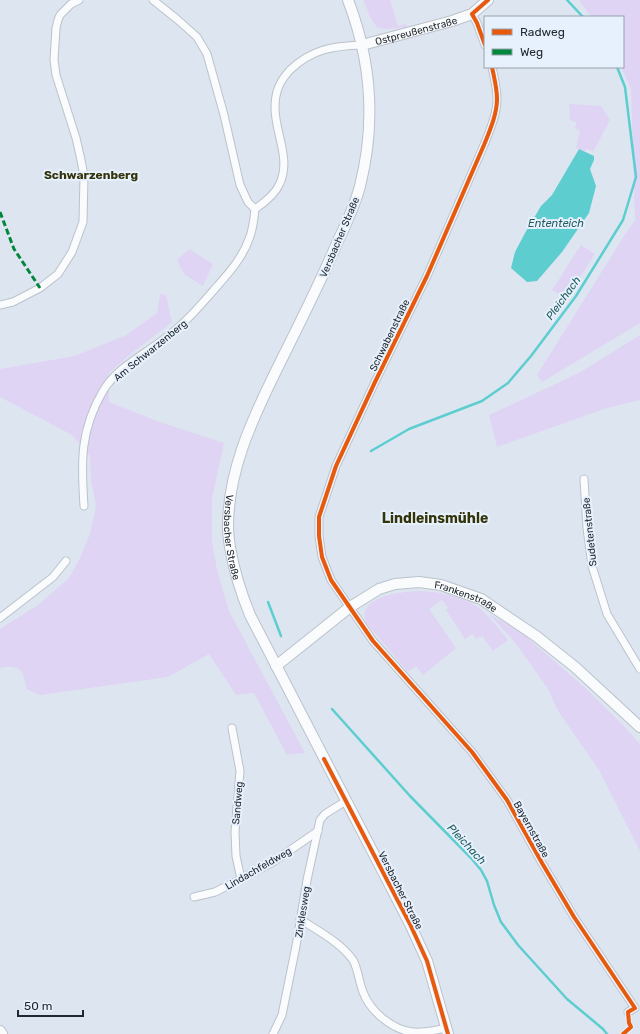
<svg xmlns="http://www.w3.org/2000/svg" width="640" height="1034" font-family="Rubik,sans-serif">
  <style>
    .green { fill: #dfd4f4 }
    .water { fill: #5dcdd0 }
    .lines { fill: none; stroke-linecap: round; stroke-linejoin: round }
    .stream { stroke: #5dcdd0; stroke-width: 2.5 }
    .street-casing { stroke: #bbc2ca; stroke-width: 9 }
    .secondary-casing { stroke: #bbc2ca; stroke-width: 12 }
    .street { stroke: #fafbfd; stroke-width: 7 }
    .secondary { stroke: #fafbfd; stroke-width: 10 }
    .quiet { stroke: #00873e; stroke-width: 3; stroke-dasharray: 6 3; stroke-linecap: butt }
    .cycleway-casing { stroke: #e7f1fd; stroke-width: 6 }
    .cycleway { stroke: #e8590c; stroke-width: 4 }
    .labels { text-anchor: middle; stroke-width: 4; stroke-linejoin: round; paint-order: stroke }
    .street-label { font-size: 10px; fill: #22282f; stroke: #e7f1fd }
    .water-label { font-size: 11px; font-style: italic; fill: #235d5d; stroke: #e7f1fd }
    .quarter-label { font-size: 12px; font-weight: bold; fill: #33340a; stroke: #e7f1fd }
    .district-label { font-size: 14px; font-weight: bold; fill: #33340a; stroke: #e7f1fd }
  </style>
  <rect width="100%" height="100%" fill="#dde6f0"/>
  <g class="green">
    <path d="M 363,0 L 390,0 L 398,26 L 406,24 L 407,27 C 372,32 376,29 363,0 Z"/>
    <path d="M 579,0 L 640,0 L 640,323 L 542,382 L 537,375 L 624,236 L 635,220 L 631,89 L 621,67 L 623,67 L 623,17 L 591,17 Z"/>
    <path d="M 569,104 L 601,106 L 610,120 L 593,152 L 588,149 L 583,152 L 579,149 L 576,148 L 580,131 L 574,128 L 577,123 L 570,120 Z"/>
    <path d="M 581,245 L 595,254 L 566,299 L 552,290 Z"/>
    <path d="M 189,249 L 213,264 L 203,286 L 184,274 L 177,260 Z"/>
    <path d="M 160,294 L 166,295 L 172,322 L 131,354 L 109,373 L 109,402 L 157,421 L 224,443 L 212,498 L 212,541 L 217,570 L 229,611 L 305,753 L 287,755 L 254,693 L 236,695 L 209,654 L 168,677 L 40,695 L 26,689 C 25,670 18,664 0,668 L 0,629 L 38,605 L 69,578 L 80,558 L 90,534 L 96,506 L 91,480 L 90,456 L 72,435 L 0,397 L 0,369 L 75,356 L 126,335 L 157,313 Z"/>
    <path d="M 640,335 L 640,400 L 607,408 L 497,447 L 489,415 L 579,373 Z"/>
    <path d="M 416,591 C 436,591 456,595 473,604 C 486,611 499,629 508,640 L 493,651 L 482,636 L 476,639 L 472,634 L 465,639 L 446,610 L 448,608 L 442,600 L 429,609 L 456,648 L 423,675 L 416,666 L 408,672 L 367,624 C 354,597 400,592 416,591 Z"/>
    <path d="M 489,614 L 522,633 L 583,686 L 623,725 L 640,744 L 640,851 L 599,770 L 558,711 L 548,689 L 514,641 Z"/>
  </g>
  <path class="water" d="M 579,149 L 594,156 L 594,160 L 590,169 L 596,186 L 589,213 L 562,252 L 537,281 L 527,282 L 511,268 L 515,252 L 525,233 L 541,206 L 552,195 Z"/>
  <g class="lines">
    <g class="stream">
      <path d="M 567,0 L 583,17"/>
      <path d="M 371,451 L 409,429 L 482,401 L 508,383 L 531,356 L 576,296 L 623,220 L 636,177 L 625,87 L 617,67"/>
      <path d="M 268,602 L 281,636"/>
      <path d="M 332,709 L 410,796 L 471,858 L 481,870 L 487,881 L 494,905 L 501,922 L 518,945 L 567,999 L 603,1029 L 607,1034"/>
    </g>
    <defs>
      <g id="street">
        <path d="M 153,0 L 178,20 L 197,37 L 207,54 L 224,115 L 240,185 L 248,202 L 255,209"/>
        <path d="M 472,14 L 477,23 L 485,45"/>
        <path d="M 492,67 C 494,77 497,88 497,99 C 497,114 490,130 484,145 L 427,276 L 375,382 L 336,466 L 319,517 L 319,536 L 322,557 L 331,580 L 373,641 L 472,752 L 507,800 L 542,863 L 574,917 L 635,1008 L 628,1012"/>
        <path d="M 0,305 L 13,302 L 40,288 L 58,274 L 72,252 L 83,222 L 84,176 L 81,160 L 76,138 L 56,75 L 54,60 L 56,28 L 58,20 L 60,15 L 71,4 L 79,0"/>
        <path d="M 584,479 L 587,528 L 592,566 L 607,614 L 640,669"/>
        <path d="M 84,506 C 81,462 80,430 103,391 C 117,367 147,353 168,336 C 185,323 199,307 213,291 C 227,275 242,259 249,239 C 253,230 254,219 255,209 C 264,203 276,193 280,183 C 291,158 275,133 275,108 C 275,92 279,82 290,70 C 312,49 333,46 362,45"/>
        <path d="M 0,618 L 53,577 L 66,561"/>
        <path d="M 232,728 L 240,771 L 235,832 L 236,856 L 241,879"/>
        <path d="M 194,897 L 215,892 L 241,879 L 273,862 L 318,831"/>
        <path d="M 300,919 C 318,931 340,942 353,960 C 358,969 359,982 363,992 C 370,1011 392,1030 413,1032 C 424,1033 436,1030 446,1028"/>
        <path d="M 273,1034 L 282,1015 L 296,946 L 307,880 L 320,820 L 325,814 L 346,801"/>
      </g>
      <g id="secondary">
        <path id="s1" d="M 348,0 C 371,60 376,123 360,186 C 355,206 346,224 337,243 C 318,288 295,332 274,375 C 250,424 228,473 228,527 C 228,534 229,540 230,547 C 234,571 241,593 250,615 L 410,924 L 427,961 L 448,1034"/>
        <path id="s2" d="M 362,45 L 452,21 L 472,14 L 488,0"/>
        <path id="s3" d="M 276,666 L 350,607 L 379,589 L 395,584 L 419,582 L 441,585 L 481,599 L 536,636 L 575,667 L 640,727"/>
        <path d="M 0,1031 L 2,1034"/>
      </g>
    </defs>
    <use href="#street" class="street-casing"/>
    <use href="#secondary" class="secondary-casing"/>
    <use href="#street" class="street"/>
    <use href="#secondary" class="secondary"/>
    <path class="quiet" d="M 0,212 L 14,249 L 40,288"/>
    <defs>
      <g id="cycleway">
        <path d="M 485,45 L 477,23 L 472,14 L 488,0"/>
        <path d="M 492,67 C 494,77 497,88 497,99 C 497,114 490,130 484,145 L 427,276 L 375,382 L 336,466 L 319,517 L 319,536 L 322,557 L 331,580 L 373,641 L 472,752 L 507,800 L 542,863 L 574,917 L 635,1008 L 628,1012 L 629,1023 L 631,1027 L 623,1034"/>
        <path d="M 324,759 L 410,924 L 427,961 L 448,1034"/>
      </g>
    </defs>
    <use href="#cycleway" class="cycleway-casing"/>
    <use href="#cycleway" class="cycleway"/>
  </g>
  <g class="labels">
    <g class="street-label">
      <text dy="4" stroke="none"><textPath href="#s2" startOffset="56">Ostpreußenstraße</textPath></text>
      <text transform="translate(339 237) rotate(-67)" y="4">Versbacher Straße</text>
      <text transform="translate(389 335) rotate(-64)" y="4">Schwabenstraße</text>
      <text transform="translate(150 350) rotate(-39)" y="4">Am Schwarzenberg</text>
      <text transform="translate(589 532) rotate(-96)" y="4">Sudetenstraße</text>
      <text dy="4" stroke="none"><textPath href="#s1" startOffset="568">Versbacher Straße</textPath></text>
      <text dy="4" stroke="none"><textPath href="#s3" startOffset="219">Frankenstraße</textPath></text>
      <text transform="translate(237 803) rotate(-85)" y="4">Sandweg</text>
      <text transform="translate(532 829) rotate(61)" y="4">Bayernstraße</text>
      <text transform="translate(258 868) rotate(-30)" y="4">Lindachfeldweg</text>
      <text transform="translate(401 890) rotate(63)" y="4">Versbacher Straße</text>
      <text transform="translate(302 912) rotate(-81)" y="4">Zinklesweg</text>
    </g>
    <g class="water-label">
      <text x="556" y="227">Ententeich</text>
      <text transform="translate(563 298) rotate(-54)" y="4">Pleichach</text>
      <text transform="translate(467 844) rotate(47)" y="4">Pleichach</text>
    </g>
    <g class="quarter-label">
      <text x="91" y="179">Schwarzenberg</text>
    </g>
    <g class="district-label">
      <text x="435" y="523">Lindleinsmühle</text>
    </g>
  </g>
  <rect x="484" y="16" width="140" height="52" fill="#e7f1fd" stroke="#98a1ab"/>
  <rect x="492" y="29" width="20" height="6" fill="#e8590c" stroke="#98a1ab"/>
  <text x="520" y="36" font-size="12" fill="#22282f">Radweg</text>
  <rect x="492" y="49" width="20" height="6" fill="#00873e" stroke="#98a1ab"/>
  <text x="520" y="56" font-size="12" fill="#22282f">Weg</text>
  <path d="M18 1010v6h65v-6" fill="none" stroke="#22282f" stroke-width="2"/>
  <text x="24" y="1010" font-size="12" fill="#22282f" stroke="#e7f1fd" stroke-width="3" paint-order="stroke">50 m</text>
</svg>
